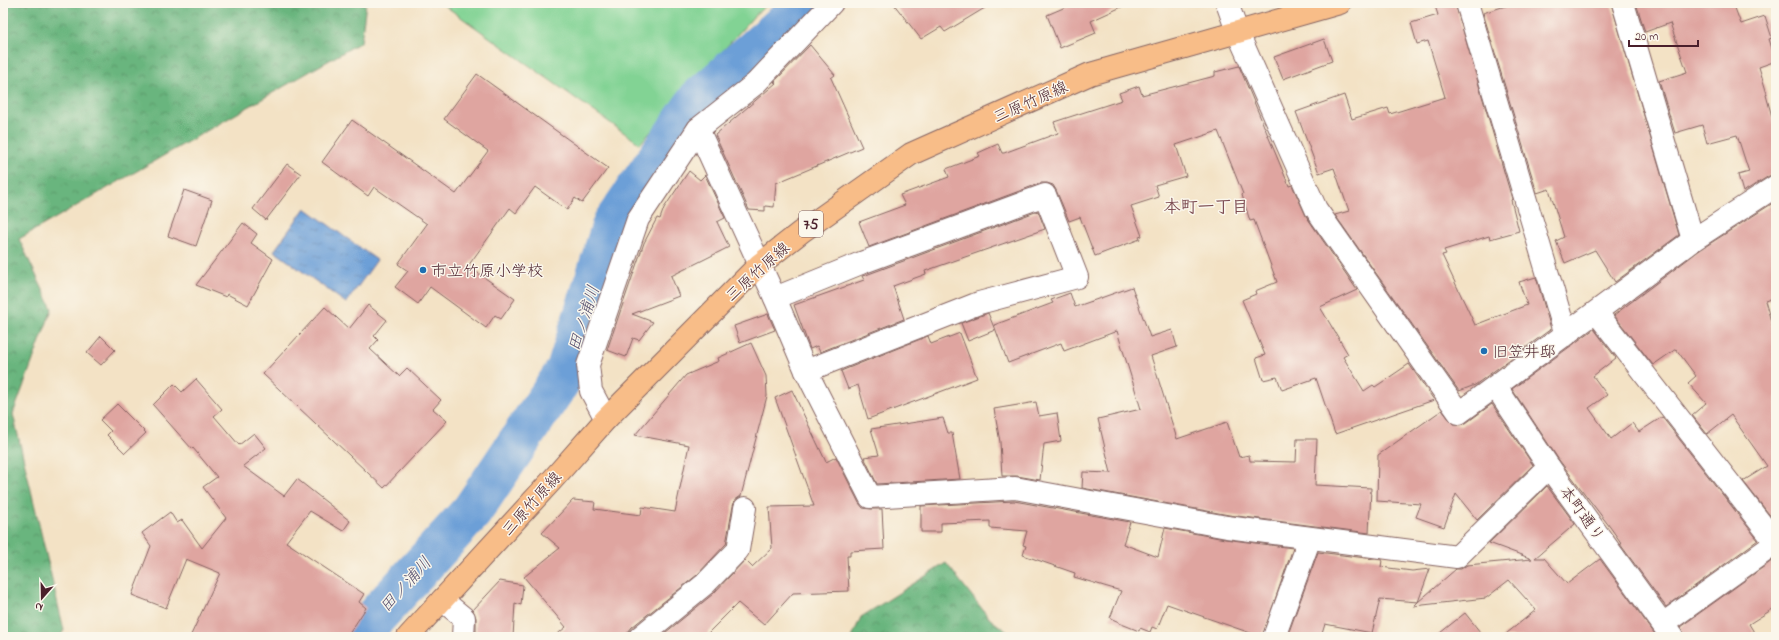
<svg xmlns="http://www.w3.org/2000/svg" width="1779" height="640" font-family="'Indie Flower','Klee One',sans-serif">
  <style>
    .forest { fill: url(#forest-crowns); stroke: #5a6a54 }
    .pitch { fill: #82d394; stroke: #667960 }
    .water { fill: url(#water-ripples); stroke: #5b5f81 }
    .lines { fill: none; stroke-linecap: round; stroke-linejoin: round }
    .river { stroke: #6c9fd7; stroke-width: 42 }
    .building { fill: #dfa5a0 }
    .minor-casing { stroke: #856361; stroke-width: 24 }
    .major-casing { stroke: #856361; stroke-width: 24 }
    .minor { stroke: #fff; stroke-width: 22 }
    .major { stroke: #f8bd88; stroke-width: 22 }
    .poi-dot { fill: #1f6fb2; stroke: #fbf7ec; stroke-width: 1.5 }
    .labels { text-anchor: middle; stroke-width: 3; stroke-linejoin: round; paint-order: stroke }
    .shield { fill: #fbf7ec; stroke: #7f6065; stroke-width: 1 }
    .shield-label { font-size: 15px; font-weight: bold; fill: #4a1f2b }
    .street-label { font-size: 16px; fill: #4a1f2b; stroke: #fbf7ec }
    .poi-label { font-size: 16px; fill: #4a1f2b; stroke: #fbf7ec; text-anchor: start }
    .neighbourhood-label { font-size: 17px; font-weight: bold; fill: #7e4e54; stroke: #fbf7ec }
    .water-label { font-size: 17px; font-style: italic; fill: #585270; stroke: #fbf7ec }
  </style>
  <defs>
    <pattern id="forest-crowns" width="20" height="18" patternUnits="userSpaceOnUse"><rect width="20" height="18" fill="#69b57e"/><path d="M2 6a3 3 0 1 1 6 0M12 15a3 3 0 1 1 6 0" fill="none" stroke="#589367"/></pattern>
    <pattern id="water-ripples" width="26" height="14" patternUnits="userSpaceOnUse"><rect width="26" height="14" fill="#6c9fd7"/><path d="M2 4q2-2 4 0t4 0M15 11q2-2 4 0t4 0" fill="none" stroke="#5b81af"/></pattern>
  </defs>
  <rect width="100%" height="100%" fill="#fbf7ec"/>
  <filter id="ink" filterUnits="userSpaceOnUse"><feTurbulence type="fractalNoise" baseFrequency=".025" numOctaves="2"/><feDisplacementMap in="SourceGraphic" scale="8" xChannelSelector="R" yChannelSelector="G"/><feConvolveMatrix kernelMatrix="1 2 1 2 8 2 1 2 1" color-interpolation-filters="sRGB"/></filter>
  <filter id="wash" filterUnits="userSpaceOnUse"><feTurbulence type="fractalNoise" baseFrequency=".012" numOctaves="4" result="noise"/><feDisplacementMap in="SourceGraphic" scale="16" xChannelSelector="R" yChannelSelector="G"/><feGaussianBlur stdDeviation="0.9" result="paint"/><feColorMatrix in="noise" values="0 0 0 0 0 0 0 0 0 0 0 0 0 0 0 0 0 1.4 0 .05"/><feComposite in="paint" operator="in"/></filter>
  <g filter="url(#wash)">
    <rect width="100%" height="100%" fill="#f3e2c5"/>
    <g class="forest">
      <path d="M 3,3 L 366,3 L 361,42 L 19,239 L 52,309 L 13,414 L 64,630 L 60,637 L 3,637 Z"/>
      <path d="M 946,563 L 990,619 L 1014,637 L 852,637 L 861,617 Z"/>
    </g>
    <path class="pitch" d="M 441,3 L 769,3 L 754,16 L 640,144 Z"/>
    <path class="water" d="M 305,208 L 377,260 L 346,303 L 274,251 Z"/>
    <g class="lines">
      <path class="river" d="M 357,637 L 472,511 L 567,370 L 613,224 L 699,99 L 808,3"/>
    </g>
    <g id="blocks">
      <g class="building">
        <path d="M 893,3 L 993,3 L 945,32 L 941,27 L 921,39 Z"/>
        <path d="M 1075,3 L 1130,3 L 1091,21 L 1096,33 L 1060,48 L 1047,15 Z"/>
        <path d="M 1446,3 L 1455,3 L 1512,199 L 1511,200 L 1519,231 L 1490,239 L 1489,236 L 1444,250 L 1446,254 L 1442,255 L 1475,325 L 1527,305 L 1519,282 L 1536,277 L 1551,329 L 1475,385 L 1459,391 L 1335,215 L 1349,211 L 1334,168 L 1319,173 L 1296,112 L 1344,95 L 1352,119 L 1388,108 L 1390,114 L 1445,97 L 1428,41 L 1417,44 L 1411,23 L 1438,15 L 1435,6 Z"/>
        <path d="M 1515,3 L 1611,3 L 1679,235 L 1615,282 L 1595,250 L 1565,263 L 1556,241 L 1564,237 L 1549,189 L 1537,193 L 1483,13 Z"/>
        <path d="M 1636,3 L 1733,3 L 1741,24 L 1765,16 L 1772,38 L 1769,39 L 1776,61 L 1759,67 L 1767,94 L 1766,95 L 1776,131 L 1776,174 L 1769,176 L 1743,192 L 1738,175 L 1749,172 L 1737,135 L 1707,143 L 1702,125 L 1675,133 L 1659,81 L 1687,72 L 1670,23 L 1645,32 Z"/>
        <path d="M 1324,39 L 1332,61 L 1283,79 L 1274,57 Z"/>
        <path d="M 810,45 L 835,75 L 831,78 L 862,147 L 776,183 L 774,207 L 765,206 L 765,211 L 749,210 L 715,135 L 776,83 L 774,82 Z"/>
        <path d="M 1239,66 L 1289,186 L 1292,185 L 1306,216 L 1357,290 L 1320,307 L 1348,354 L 1343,357 L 1364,391 L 1373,385 L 1375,387 L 1409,364 L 1434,400 L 1335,434 L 1316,378 L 1282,390 L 1277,377 L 1263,380 L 1256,358 L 1265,355 L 1242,300 L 1256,294 L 1255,291 L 1277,282 L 1254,220 L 1250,221 L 1242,195 L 1243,194 L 1218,131 L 1176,145 L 1186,176 L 1155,185 L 1159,197 L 1131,206 L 1142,236 L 1139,237 L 1140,239 L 1095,256 L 1080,217 L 1069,221 L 1056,190 L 1053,185 L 1047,183 L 1041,183 L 869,247 L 859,222 L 905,205 L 900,195 L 949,177 L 946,169 L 980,156 L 978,153 L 998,144 L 1002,153 L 1004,153 L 1058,133 L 1054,122 L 1122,100 L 1119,93 L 1139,86 L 1142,95 L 1215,76 L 1215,72 Z"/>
        <path d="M 477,74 L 608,168 L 582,203 L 575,198 L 567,210 L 535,187 L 516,213 L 510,208 L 468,266 L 515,299 L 501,319 L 495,315 L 486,328 L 430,287 L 418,304 L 395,287 L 408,271 L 398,264 L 427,224 L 374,187 L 368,196 L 322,162 L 352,120 L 456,194 L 488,151 L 444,119 Z"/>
        <path d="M 287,164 L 301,174 L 266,220 L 253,209 Z"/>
        <path d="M 689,171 L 700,180 L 705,175 L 725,218 L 717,222 L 729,247 L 671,276 L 679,296 L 632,314 L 653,322 L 639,340 L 633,338 L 626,357 L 607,350 L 644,243 L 657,218 L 660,219 L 664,208 Z"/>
        <path d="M 184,190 L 212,200 L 196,246 L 168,236 Z"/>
        <path d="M 1776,201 L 1776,297 L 1765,301 L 1776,338 L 1776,523 L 1743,481 L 1767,466 L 1731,415 L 1707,434 L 1692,415 L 1706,403 L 1688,383 L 1696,376 L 1676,349 L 1653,365 L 1614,315 L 1700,250 Z"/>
        <path d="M 1038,211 L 1045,229 L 925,271 L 926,274 L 893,286 L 904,319 L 820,352 L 817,346 L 810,349 L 794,305 L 864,280 L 862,276 L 866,275 Z"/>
        <path d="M 243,223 L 257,234 L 251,243 L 273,259 L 248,305 L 227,294 L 226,297 L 196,285 Z"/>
        <path d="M 1132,287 L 1150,337 L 1172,330 L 1177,347 L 1151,356 L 1177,439 L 1227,422 L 1239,457 L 1249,455 L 1250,461 L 1296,462 L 1297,439 L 1317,439 L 1315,485 L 1371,488 L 1369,533 L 1229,515 L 1082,488 L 1083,472 L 1111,473 L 1098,419 L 1141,409 L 1117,331 L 1064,351 L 1061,343 L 1008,363 L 994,325 L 1053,303 L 1051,300 L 1070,293 L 1075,307 Z"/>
        <path d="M 368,305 L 387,320 L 374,336 L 378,340 L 370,349 L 399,376 L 407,368 L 441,400 L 433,409 L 447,421 L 384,488 L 263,374 L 325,307 L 349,329 Z"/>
        <path d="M 988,313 L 995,330 L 968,341 L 961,323 Z"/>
        <path d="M 768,314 L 775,330 L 740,343 L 734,326 Z"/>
        <path d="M 1594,329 L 1616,358 L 1593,376 L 1607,395 L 1589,408 L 1611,439 L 1632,423 L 1639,432 L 1662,417 L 1758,540 L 1666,607 L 1620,544 L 1622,544 L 1610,527 L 1559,460 L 1512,389 Z"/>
        <path d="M 960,333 L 977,378 L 868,419 L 858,385 L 848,389 L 841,371 L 928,336 L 931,344 Z"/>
        <path d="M 101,336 L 115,350 L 101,365 L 87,353 Z"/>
        <path d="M 751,343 L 766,376 L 767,396 L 741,496 L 735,500 L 733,506 L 726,544 L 697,575 L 632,627 L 628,632 L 628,637 L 554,637 L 566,627 L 524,577 L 560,548 L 542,533 L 573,500 L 595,502 L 594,509 L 641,515 L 642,507 L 675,512 L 689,445 L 635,435 L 686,375 L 719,361 L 718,358 Z"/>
        <path d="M 196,379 L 222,409 L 214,416 L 239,445 L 254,433 L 266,448 L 243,466 L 284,496 L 297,479 L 350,521 L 343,531 L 310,511 L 286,542 L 364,594 L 359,602 L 366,608 L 347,637 L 190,637 L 220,573 L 186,559 L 166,608 L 132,595 L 151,546 L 142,533 L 170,512 L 177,523 L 182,520 L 202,548 L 226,518 L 203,487 L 217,477 L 193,448 L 192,449 L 153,405 L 174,384 L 182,392 Z"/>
        <path d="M 792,390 L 826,462 L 836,457 L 859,503 L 863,508 L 871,509 L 882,509 L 884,549 L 850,551 L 850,556 L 847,556 L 849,591 L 793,593 L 764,625 L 738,603 L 704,637 L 660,637 L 713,594 L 745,560 L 752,567 L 772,548 L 769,507 L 814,506 L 775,398 Z"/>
        <path d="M 1036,402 L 1039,416 L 1057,413 L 1061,441 L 1044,444 L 1040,480 L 1017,476 L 1002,476 L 1000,442 L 994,409 Z"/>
        <path d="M 117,404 L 146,433 L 125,453 L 107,435 L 111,431 L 100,420 Z"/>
        <path d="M 1492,404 L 1533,465 L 1477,520 L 1456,494 L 1444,527 L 1416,517 L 1421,504 L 1377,501 L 1378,455 L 1442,410 L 1453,424 L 1461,425 L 1466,423 Z"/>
        <path d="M 943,418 L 948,433 L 952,433 L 960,479 L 877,484 L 864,457 L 879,455 L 871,429 Z"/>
        <path d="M 1547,486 L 1575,524 L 1535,558 L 1544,558 L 1567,584 L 1600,559 L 1657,637 L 1502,637 L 1536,610 L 1509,580 L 1486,598 L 1414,606 L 1418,602 L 1380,599 L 1372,633 L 1325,624 L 1321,637 L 1287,637 L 1318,552 L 1382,560 L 1381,567 L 1412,571 L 1430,569 L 1418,602 L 1456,569 L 1461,569 L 1467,565 L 1532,559 L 1489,543 Z"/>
        <path d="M 1014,501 L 1130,522 L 1123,544 L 1158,557 L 1165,528 L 1225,539 L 1293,548 L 1262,637 L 1167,604 L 1157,629 L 1152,627 L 1150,632 L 1140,628 L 1139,631 L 1119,623 L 1119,622 L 1110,618 L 1121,591 L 1074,577 L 1075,573 L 1023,555 L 1026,546 L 1023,545 L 1027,531 L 990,528 L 990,521 L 941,523 L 941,532 L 921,532 L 921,506 Z"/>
        <path d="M 1776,558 L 1776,607 L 1749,624 L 1757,637 L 1684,637 L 1680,627 Z"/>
        <path d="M 500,581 L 523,585 L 521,605 L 515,603 L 513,637 L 476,637 L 476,618 L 473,610 Z"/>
        <path d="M 1465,613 L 1484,637 L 1435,637 Z"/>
      </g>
    </g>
  </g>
  <g filter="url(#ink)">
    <use href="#blocks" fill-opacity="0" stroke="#856361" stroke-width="1"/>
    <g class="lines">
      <defs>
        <g id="minor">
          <path d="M 1227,3 L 1237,31 L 1316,209 L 1459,413 L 1693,240 L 1776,186"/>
          <path d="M 1467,3 L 1566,335"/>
          <path d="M 1623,3 L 1693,240"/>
          <path d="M 698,129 L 775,298 L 861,263 L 1045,195 L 1077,277 L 979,303 L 806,371 L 870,497 L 1015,488 L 1227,527 L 1457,557 L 1549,467"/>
          <path d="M 775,298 L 806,371"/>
          <path d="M 1597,313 L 1776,543"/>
          <path d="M 1496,387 L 1549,467 L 1672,637"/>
          <path d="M 606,419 L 591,391 L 588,365 L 638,219 L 698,129 L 755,84 L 832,3"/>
          <path d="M 442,600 L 464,618 L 463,637"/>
          <path d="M 1663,624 L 1776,543"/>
          <path d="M 640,637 L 705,584 L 738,550 L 745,508"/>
          <path d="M 1274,637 L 1310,538"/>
        </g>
        <path id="major" d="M 408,637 L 554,478 L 606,419 L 759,265 L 801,232 L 911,154 L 1090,74 L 1340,3"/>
      </defs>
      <use href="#minor" class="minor-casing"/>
      <use href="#major" class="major-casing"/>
      <use href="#minor" class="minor"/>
      <use href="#major" class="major"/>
    </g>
  </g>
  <g class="poi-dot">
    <circle cx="423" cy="270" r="4"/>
    <circle cx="1484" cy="351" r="4"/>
  </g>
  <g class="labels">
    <rect class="shield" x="799" y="211" width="24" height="26" rx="3"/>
    <g class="shield-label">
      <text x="811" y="229">75</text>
    </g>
    <g class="street-label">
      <text transform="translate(1030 101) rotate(-24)" y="6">三原竹原線</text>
      <text transform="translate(757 271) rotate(-42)" y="6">三原竹原線</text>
      <text transform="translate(531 503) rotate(-48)" y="6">三原竹原線</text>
      <text transform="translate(1583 513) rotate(54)" y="6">本町通り</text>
    </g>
    <g class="poi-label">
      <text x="431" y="276">市立竹原小学校</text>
      <text x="1492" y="357">旧笠井邸</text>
    </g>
    <g class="neighbourhood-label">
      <text x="1206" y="212">本町一丁目</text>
    </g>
    <g class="water-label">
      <text transform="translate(583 318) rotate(-72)" y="6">田ノ浦川</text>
      <text transform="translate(405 584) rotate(-48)" y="6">田ノ浦川</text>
    </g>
  </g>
  <rect width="1779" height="640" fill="none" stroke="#fbf7ec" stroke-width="16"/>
  <g transform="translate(42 598) rotate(200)" stroke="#fbf7ec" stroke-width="3" paint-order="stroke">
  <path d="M0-3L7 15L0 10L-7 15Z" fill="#4a1f2b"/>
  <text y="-6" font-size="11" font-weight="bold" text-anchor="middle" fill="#4a1f2b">N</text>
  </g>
  <path d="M1629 40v6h69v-6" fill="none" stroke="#4a1f2b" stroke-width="2"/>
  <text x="1635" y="40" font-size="12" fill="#4a1f2b" stroke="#fbf7ec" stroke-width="3" paint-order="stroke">20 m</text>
</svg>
